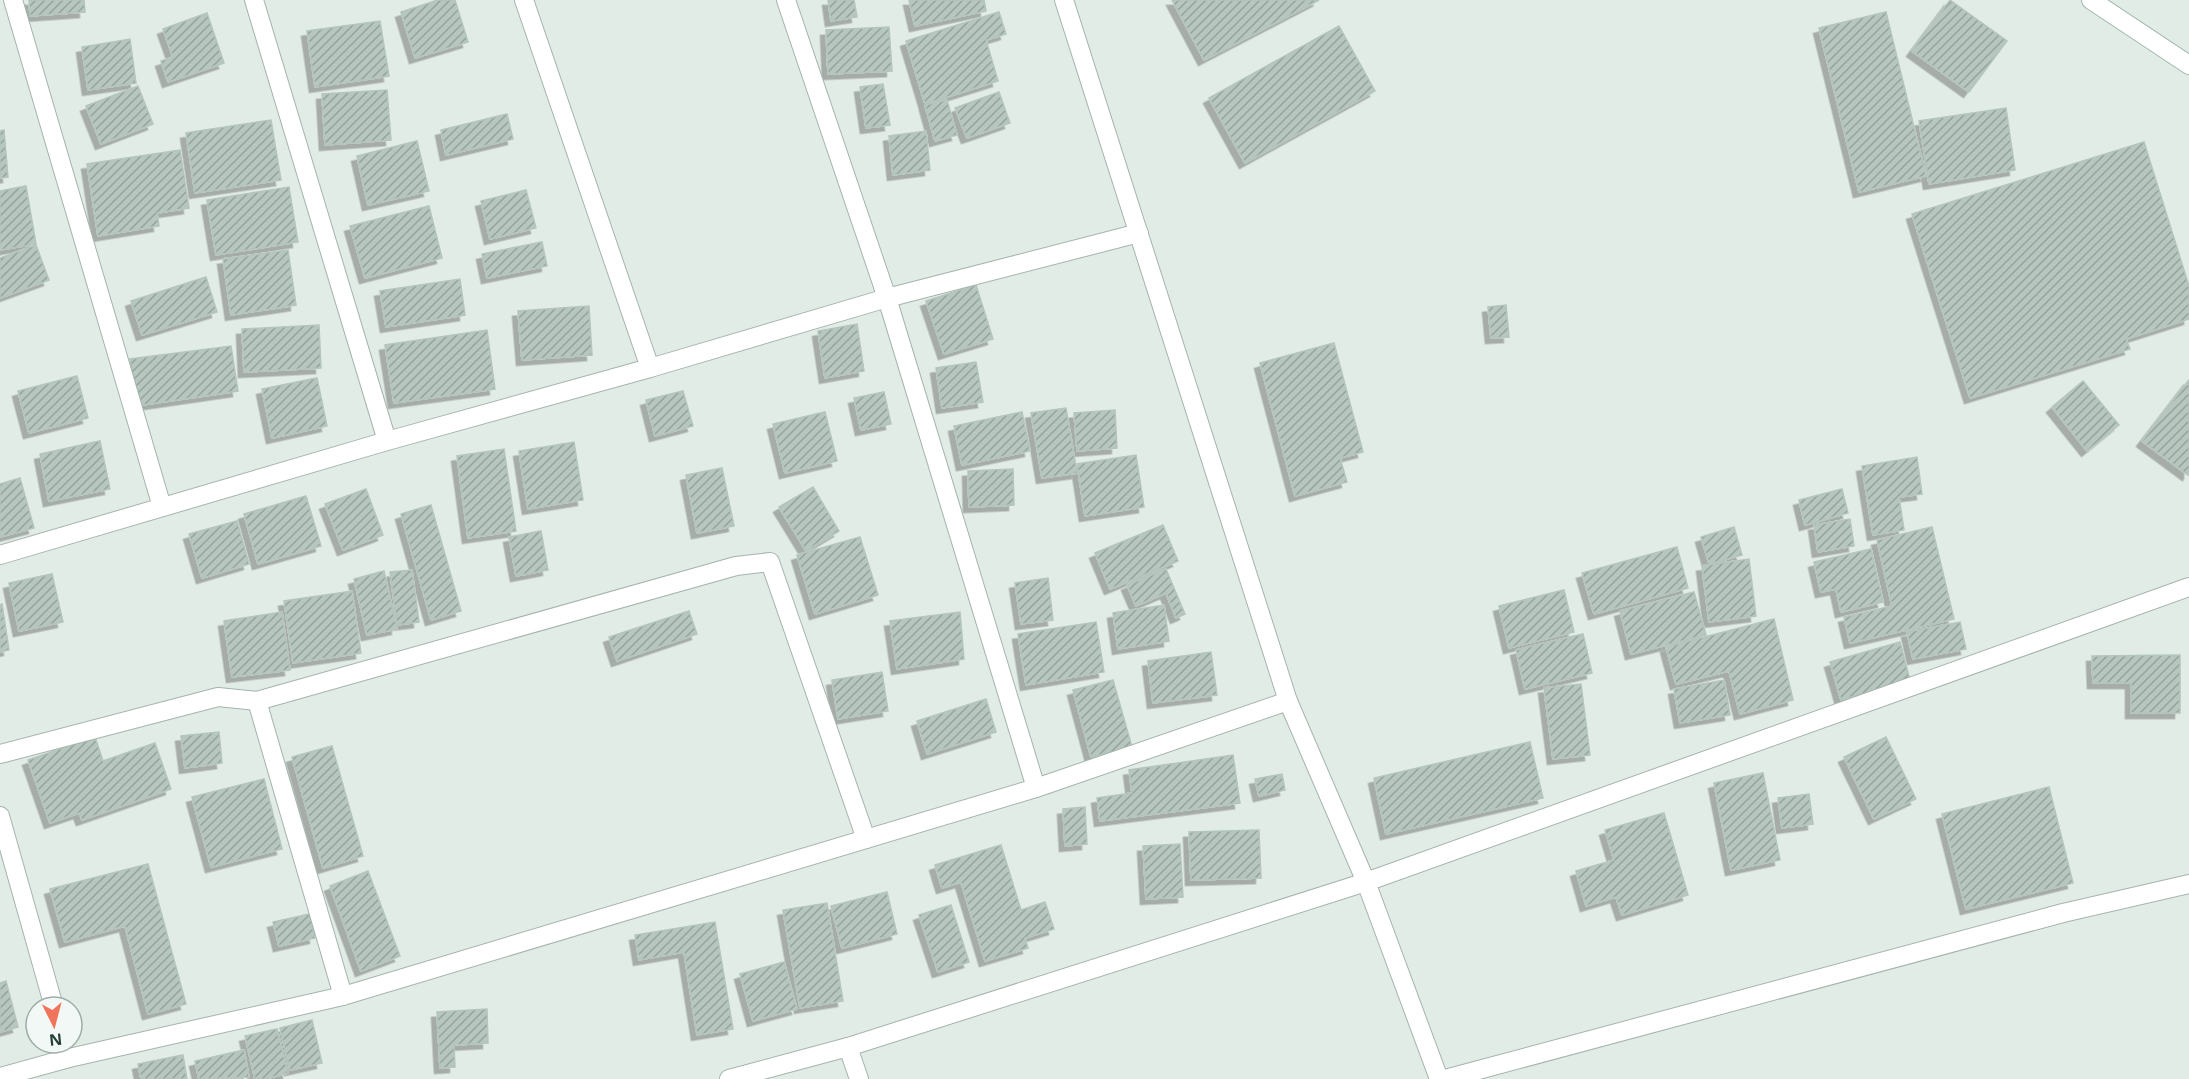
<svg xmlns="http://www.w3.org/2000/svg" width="2189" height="1079" font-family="'Open Sans',sans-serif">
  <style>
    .building { fill: url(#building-hatch); stroke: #b4c5bd; stroke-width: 1.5; filter: url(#shadow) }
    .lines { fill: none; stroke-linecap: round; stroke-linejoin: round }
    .street-casing { stroke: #a5b4ad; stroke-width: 20 }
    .secondary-casing { stroke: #a0b8ad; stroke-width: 20 }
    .street { stroke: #fff; stroke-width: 18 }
    .secondary { stroke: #fff; stroke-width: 18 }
  </style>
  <defs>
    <pattern id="building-hatch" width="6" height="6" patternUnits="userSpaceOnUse" patternTransform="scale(1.5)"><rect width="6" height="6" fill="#b7c7bf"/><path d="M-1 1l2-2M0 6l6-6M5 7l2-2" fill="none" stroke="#94a39c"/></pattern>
    <filter id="shadow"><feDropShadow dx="-5.5" dy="5.5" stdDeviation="0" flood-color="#0004"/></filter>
  </defs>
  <rect width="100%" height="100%" fill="#e2ece7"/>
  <g class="building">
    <path d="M 29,0 L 84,0 L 85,12 L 30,16 Z"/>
    <path d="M 438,0 L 455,0 L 468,42 L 415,58 L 401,12 Z"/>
    <path d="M 828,0 L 854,0 L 857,17 L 831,21 Z"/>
    <path d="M 909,0 L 984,0 L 986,11 L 915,26 Z"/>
    <path d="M 1172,0 L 1319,0 L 1204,60 Z"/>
    <path d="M 1950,0 L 2007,41 L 1969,92 L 1912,51 Z"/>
    <path d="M 999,12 L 1006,34 L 986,40 L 998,81 L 925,104 L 906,41 Z"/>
    <path d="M 1886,12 L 1926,176 L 1859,192 L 1819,28 Z"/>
    <path d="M 207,13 L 224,63 L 168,82 L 161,61 L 173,57 L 163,29 Z"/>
    <path d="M 380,21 L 389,76 L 315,87 L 307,31 Z"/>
    <path d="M 1339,26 L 1375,91 L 1245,163 L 1209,98 Z"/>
    <path d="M 889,27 L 892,71 L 828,74 L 826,30 Z"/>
    <path d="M 130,39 L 136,83 L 88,90 L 82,47 Z"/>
    <path d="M 883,84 L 890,125 L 866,128 L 860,87 Z"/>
    <path d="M 138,86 L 153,124 L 101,144 L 86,106 Z"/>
    <path d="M 387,90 L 391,140 L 325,145 L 322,94 Z"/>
    <path d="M 999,92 L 1010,123 L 967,138 L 955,108 Z"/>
    <path d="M 947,100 L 957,135 L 935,141 L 925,105 Z"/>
    <path d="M 2006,108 L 2015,170 L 1929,184 L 1919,121 Z"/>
    <path d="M 507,114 L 513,139 L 446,155 L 441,130 Z"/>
    <path d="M 271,120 L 281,180 L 195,193 L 186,133 Z"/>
    <path d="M 4,130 L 8,177 L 0,178 L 0,131 Z"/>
    <path d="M 926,131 L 930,170 L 893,175 L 889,136 Z"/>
    <path d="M 417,141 L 429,191 L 368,205 L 357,156 Z"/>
    <path d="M 2144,142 L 2189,286 L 2189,319 L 2126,339 L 2130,349 L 1970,398 L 1912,214 Z"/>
    <path d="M 180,150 L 189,208 L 157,213 L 159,226 L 98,236 L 87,164 Z"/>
    <path d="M 26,186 L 36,244 L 0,250 L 0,191 Z"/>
    <path d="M 289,187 L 298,242 L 216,255 L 207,200 Z"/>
    <path d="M 526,190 L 536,228 L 490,239 L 481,201 Z"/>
    <path d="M 429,206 L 442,258 L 365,278 L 350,226 Z"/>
    <path d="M 542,242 L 547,266 L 487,278 L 482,254 Z"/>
    <path d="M 36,245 L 49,280 L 0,298 L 0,258 Z"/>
    <path d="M 288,250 L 296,305 L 231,315 L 223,259 Z"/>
    <path d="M 206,277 L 217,312 L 142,335 L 131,301 Z"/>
    <path d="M 460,279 L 465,315 L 386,327 L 380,291 Z"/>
    <path d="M 976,285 L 993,339 L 944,354 L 926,301 Z"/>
    <path d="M 1506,305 L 1509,337 L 1491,338 L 1488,307 Z"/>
    <path d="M 589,306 L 592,355 L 522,360 L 518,311 Z"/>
    <path d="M 857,324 L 864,371 L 825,378 L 818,331 Z"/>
    <path d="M 319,325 L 321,368 L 244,372 L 242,329 Z"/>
    <path d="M 487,330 L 495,389 L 394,403 L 385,345 Z"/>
    <path d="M 1334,343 L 1363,452 L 1340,458 L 1347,482 L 1295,496 L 1260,363 Z"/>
    <path d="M 231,346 L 238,391 L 136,406 L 130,359 Z"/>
    <path d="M 976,362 L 983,402 L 942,408 L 936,368 Z"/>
    <path d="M 77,376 L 88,418 L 29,433 L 18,391 Z"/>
    <path d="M 317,378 L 327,426 L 272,438 L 262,389 Z"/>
    <path d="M 2189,380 L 2189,473 L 2188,475 L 2142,441 Z"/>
    <path d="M 2083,381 L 2119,425 L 2087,451 L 2052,407 Z"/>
    <path d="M 683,391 L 693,426 L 655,436 L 646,400 Z"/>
    <path d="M 884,392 L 891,424 L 861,430 L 854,398 Z"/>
    <path d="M 1066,408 L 1077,473 L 1042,478 L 1031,413 Z"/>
    <path d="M 1115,410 L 1117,448 L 1077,451 L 1074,413 Z"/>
    <path d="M 825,412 L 837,461 L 785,473 L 773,424 Z"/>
    <path d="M 1022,412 L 1030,451 L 962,465 L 954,426 Z"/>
    <path d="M 100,441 L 110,489 L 49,501 L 40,454 Z"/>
    <path d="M 574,442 L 583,500 L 528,509 L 519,451 Z"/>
    <path d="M 504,449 L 516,531 L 468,538 L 457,456 Z"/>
    <path d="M 1136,455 L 1144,507 L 1085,516 L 1077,464 Z"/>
    <path d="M 1917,457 L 1922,494 L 1899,497 L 1904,530 L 1873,535 L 1862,466 Z"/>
    <path d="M 722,468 L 734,526 L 697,533 L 686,475 Z"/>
    <path d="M 1013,469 L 1014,505 L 969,507 L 968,471 Z"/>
    <path d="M 20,478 L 34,528 L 0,537 L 0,484 Z"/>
    <path d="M 813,487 L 839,531 L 806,551 L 779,507 Z"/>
    <path d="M 366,489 L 383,535 L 343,550 L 325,504 Z"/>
    <path d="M 1842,489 L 1848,513 L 1805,525 L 1799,500 Z"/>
    <path d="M 306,496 L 321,546 L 258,564 L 244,514 Z"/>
    <path d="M 431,505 L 461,611 L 431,620 L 401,514 Z"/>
    <path d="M 1850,519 L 1854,546 L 1818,552 L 1814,525 Z"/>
    <path d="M 237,521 L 249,564 L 202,578 L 189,534 Z"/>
    <path d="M 1163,525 L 1178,561 L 1110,589 L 1095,553 Z"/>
    <path d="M 1734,527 L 1742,555 L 1709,564 L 1701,537 Z"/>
    <path d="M 1932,527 L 1954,619 L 1850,643 L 1844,617 L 1892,606 L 1877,540 Z"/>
    <path d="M 541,531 L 548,570 L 516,576 L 509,537 Z"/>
    <path d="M 860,537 L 878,595 L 815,614 L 797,555 Z"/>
    <path d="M 1677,547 L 1688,588 L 1594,614 L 1582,573 Z"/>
    <path d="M 1871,549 L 1883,602 L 1841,612 L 1836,589 L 1821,592 L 1814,562 Z"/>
    <path d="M 1749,559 L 1756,616 L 1709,622 L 1702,566 Z"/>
    <path d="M 1166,569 L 1185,614 L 1176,618 L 1166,593 L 1136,606 L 1127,585 Z"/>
    <path d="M 412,570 L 419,622 L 397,625 L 390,572 Z"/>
    <path d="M 384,571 L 397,629 L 367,635 L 354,579 Z"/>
    <path d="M 52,574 L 63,622 L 19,631 L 9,583 Z"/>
    <path d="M 1048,578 L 1053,620 L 1021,624 L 1015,583 Z"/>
    <path d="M 1564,590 L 1574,632 L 1509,648 L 1499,606 Z"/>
    <path d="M 352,591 L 361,653 L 293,663 L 284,601 Z"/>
    <path d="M 1694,592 L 1706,635 L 1631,654 L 1620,611 Z"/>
    <path d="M 2,604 L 9,650 L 0,652 L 0,605 Z"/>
    <path d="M 1164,605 L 1169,641 L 1118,649 L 1113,613 Z"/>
    <path d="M 689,611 L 697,634 L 617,661 L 609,637 Z"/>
    <path d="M 282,612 L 290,670 L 232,677 L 224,621 Z"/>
    <path d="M 960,612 L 964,659 L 897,669 L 890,621 Z"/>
    <path d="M 1774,619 L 1793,700 L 1740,714 L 1729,671 L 1676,684 L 1666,647 Z"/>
    <path d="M 1096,622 L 1104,672 L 1026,685 L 1018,634 Z"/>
    <path d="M 1960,622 L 1966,649 L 1913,659 L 1907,632 Z"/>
    <path d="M 1583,634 L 1592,673 L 1525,689 L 1516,650 Z"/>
    <path d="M 1900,642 L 1910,680 L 1841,700 L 1830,662 Z"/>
    <path d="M 1211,652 L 1217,695 L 1153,703 L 1148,661 Z"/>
    <path d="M 2180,655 L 2180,713 L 2131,713 L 2131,683 L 2093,683 L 2092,656 Z"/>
    <path d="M 882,672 L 888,711 L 838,719 L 832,680 Z"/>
    <path d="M 1113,680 L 1132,747 L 1091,757 L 1073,690 Z"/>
    <path d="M 1724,680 L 1730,715 L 1680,723 L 1674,689 Z"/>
    <path d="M 1581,684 L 1590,755 L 1553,759 L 1544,688 Z"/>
    <path d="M 986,699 L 996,732 L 927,754 L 917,721 Z"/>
    <path d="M 219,732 L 222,763 L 185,768 L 181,736 Z"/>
    <path d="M 95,737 L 103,761 L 155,743 L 171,789 L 82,820 L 79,813 L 50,823 L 28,760 Z"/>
    <path d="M 1886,737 L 1916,799 L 1874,819 L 1844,757 Z"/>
    <path d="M 1530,742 L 1543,798 L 1386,834 L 1374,778 Z"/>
    <path d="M 332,746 L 363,856 L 323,868 L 292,757 Z"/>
    <path d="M 1233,755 L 1240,803 L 1100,821 L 1097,798 L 1132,793 L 1129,770 Z"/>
    <path d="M 1763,773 L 1780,860 L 1731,870 L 1714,783 Z"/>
    <path d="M 1282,774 L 1285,790 L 1259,796 L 1255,779 Z"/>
    <path d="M 264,779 L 282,849 L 211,867 L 192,797 Z"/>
    <path d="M 2049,787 L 2073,883 L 1966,909 L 1942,814 Z"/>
    <path d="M 1809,794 L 1813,824 L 1782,828 L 1778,798 Z"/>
    <path d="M 1085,807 L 1087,844 L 1065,846 L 1063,809 Z"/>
    <path d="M 1664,813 L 1688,895 L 1622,915 L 1616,897 L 1586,906 L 1576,871 L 1614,860 L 1605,830 Z"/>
    <path d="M 1259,830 L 1261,878 L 1191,880 L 1189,832 Z"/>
    <path d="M 1180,844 L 1183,897 L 1146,899 L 1143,846 Z"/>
    <path d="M 1001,845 L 1021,910 L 1045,902 L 1054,929 L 1025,938 L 1028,948 L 985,961 L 961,882 L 942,888 L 935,865 Z"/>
    <path d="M 148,864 L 186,1004 L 148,1014 L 125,926 L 65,942 L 50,889 Z"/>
    <path d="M 368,871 L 400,956 L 361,971 L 330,886 Z"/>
    <path d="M 887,892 L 897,934 L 842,948 L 831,906 Z"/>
    <path d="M 827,903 L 843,1001 L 800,1008 L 783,910 Z"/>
    <path d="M 951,905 L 969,962 L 938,972 L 919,915 Z"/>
    <path d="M 310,914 L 315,938 L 279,946 L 273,922 Z"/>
    <path d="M 715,922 L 733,1029 L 697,1035 L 684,952 L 639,960 L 635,935 Z"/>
    <path d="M 784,962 L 797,1009 L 753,1021 L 740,974 Z"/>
    <path d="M 6,981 L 18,1027 L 0,1032 L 0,983 Z"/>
    <path d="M 487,1009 L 488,1043 L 454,1045 L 455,1067 L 440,1068 L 437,1012 Z"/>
    <path d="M 312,1020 L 322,1063 L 290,1070 L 280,1028 Z"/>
    <path d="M 277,1029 L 288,1073 L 265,1079 L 255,1079 L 245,1036 Z"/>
    <path d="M 244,1050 L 249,1077 L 199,1079 L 195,1061 Z"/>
    <path d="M 183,1055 L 187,1079 L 141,1079 L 138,1064 Z"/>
  </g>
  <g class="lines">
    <defs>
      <g id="street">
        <path d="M 13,0 L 162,507"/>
        <path d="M 254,0 L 387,441"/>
        <path d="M 786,0 L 887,298 L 1139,233"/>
        <path d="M 650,368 L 887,298 L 1036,788"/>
        <path d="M 0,555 L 387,441 L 650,368 L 524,0"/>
        <path d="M 257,701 L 343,996"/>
        <path d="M 1288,701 L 1366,882 L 1439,1079"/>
        <path d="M 0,754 L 218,697 L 257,701 L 736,566 L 770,562 L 866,839"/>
        <path d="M 0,816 L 54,1007"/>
        <path d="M 848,1047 L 859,1079"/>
        <path d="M 0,1077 L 69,1058 L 343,996 L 1036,788 L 1288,701 L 1064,0"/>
        <path d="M 729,1079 L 848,1047 L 1366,882 L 2189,587"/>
        <path d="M 1445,1079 L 2063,913 L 2189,884"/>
      </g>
      <path id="secondary" d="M 2091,0 L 2189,65"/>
    </defs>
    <use href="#street" class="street-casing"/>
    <use href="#secondary" class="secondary-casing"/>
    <use href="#street" class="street"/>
    <use href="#secondary" class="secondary"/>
  </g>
  <g transform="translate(54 1025) rotate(174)"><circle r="28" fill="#f2f8f5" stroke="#9fada7" stroke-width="1.5"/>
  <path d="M0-4.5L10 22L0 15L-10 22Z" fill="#f0745c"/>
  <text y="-9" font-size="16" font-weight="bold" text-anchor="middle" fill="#223d33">N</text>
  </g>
</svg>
